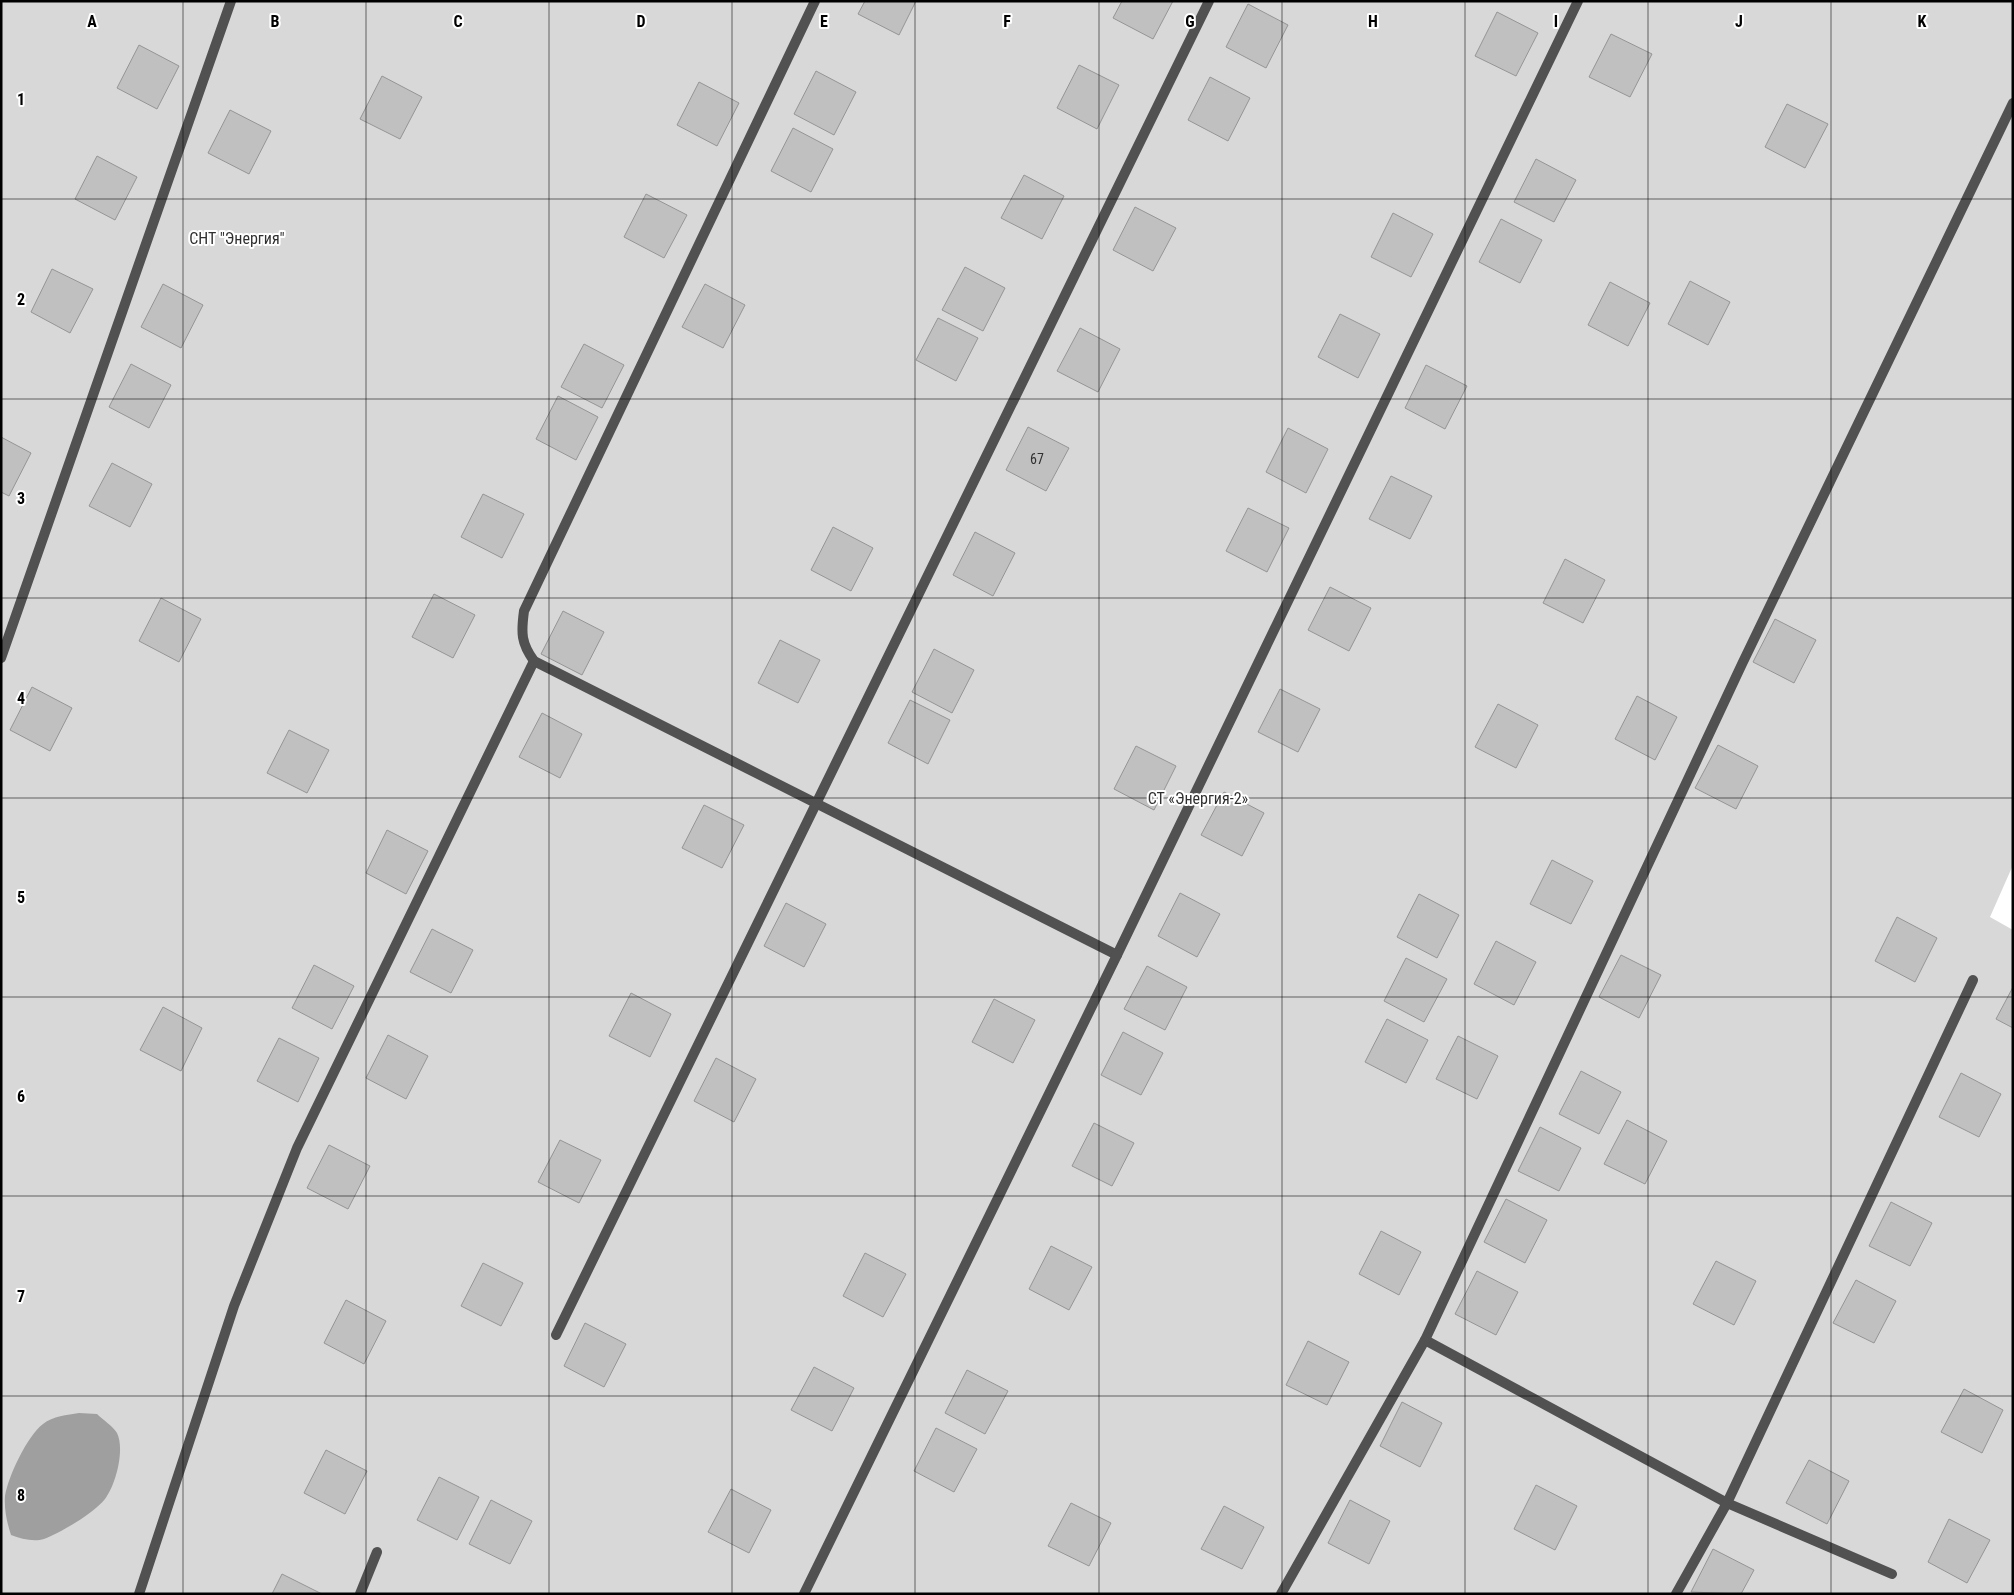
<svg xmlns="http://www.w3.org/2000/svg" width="2014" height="1595" font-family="'Roboto Condensed',sans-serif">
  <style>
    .green { fill: #d8d8d8 }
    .water { fill: #9f9f9f }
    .building { fill: #c0c0c0; stroke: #959595 }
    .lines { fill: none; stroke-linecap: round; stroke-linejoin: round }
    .service { stroke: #515151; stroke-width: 10 }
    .grid { fill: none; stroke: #000; stroke-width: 1; stroke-opacity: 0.55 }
    .labels { text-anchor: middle; stroke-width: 4; stroke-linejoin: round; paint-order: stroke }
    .number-label { font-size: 14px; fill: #303030 }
    .park-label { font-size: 16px; fill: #2f2f2f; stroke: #fff }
    .grid-label { font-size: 16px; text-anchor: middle; font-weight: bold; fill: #000; stroke: #fff; stroke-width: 4; stroke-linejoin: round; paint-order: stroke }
  </style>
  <rect width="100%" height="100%" fill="#fff"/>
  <path class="green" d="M 1,1 L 2013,1 L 2013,865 L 1990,917 L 2013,930 L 2013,1594 L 1,1594 Z"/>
  <path class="water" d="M 79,1413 L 97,1414 C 103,1420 113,1426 117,1433 C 125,1449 116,1485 105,1499 C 94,1513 62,1532 44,1539 C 34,1542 21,1539 11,1535 C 7,1523 4,1509 5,1496 C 8,1477 27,1436 43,1424 C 53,1416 67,1415 79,1413 Z"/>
  <g class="building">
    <path d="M 865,1 L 916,1 L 899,35 L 858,14 Z"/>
    <path d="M 1122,1 L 1173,1 L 1153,39 L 1113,18 Z"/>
    <path d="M 1248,4 L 1288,25 L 1266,68 L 1226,47 Z"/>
    <path d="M 1497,12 L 1538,33 L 1516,76 L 1475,56 Z"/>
    <path d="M 1611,34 L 1652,54 L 1630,97 L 1589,77 Z"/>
    <path d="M 139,45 L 179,66 L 157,109 L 117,88 Z"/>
    <path d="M 1079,65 L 1119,85 L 1097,129 L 1057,108 Z"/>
    <path d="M 816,71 L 856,92 L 834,135 L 794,114 Z"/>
    <path d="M 382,76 L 422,97 L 400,139 L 360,119 Z"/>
    <path d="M 1210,77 L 1250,98 L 1228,141 L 1188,120 Z"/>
    <path d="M 699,82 L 739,103 L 717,146 L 677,125 Z"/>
    <path d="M 1787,104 L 1828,124 L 1805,168 L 1765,147 Z"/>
    <path d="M 230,110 L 271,131 L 249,174 L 208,153 Z"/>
    <path d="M 793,128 L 833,149 L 811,192 L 771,171 Z"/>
    <path d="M 97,156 L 137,177 L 115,220 L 75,199 Z"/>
    <path d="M 1536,159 L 1576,180 L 1554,222 L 1514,202 Z"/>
    <path d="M 1024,175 L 1064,196 L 1042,239 L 1001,218 Z"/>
    <path d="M 646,194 L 687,215 L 664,258 L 624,237 Z"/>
    <path d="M 1135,207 L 1176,228 L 1153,271 L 1113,250 Z"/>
    <path d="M 1393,213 L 1433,234 L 1411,277 L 1371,257 Z"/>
    <path d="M 1501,219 L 1542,240 L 1520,283 L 1479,262 Z"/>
    <path d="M 965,267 L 1005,288 L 983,331 L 942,310 Z"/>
    <path d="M 52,269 L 93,289 L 70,333 L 31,312 Z"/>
    <path d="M 1690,281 L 1730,302 L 1708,345 L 1668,324 Z"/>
    <path d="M 1610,282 L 1650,303 L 1628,346 L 1588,325 Z"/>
    <path d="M 163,284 L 203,305 L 181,348 L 141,327 Z"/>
    <path d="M 705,284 L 745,305 L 723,348 L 682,327 Z"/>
    <path d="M 1340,314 L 1380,334 L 1358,378 L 1318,357 Z"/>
    <path d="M 938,318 L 978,338 L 956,381 L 916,360 Z"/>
    <path d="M 1080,328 L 1120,349 L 1098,392 L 1057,371 Z"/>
    <path d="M 584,344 L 624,365 L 602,408 L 561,387 Z"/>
    <path d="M 131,364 L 171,385 L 149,428 L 109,407 Z"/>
    <path d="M 1426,365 L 1467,386 L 1445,429 L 1405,408 Z"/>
    <path d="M 558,396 L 598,417 L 576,460 L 536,439 Z"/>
    <path d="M 1028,427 L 1069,448 L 1046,491 L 1006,470 Z"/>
    <path d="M 1288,428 L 1328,449 L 1306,493 L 1266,472 Z"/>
    <path d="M 1,437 L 31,453 L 9,496 L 1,492 Z"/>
    <path d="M 112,463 L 152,484 L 130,527 L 89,506 Z"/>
    <path d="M 1391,476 L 1432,496 L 1410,539 L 1369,519 Z"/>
    <path d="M 483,494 L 524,514 L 502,558 L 461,537 Z"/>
    <path d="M 1248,508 L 1289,528 L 1267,572 L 1226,551 Z"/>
    <path d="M 833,527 L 873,548 L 851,591 L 811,570 Z"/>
    <path d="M 975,532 L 1015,553 L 993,596 L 953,575 Z"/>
    <path d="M 1565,559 L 1605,580 L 1583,623 L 1543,603 Z"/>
    <path d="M 1330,587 L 1371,608 L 1349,651 L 1308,630 Z"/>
    <path d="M 434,594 L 475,615 L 453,658 L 412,637 Z"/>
    <path d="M 161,598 L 201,619 L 179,662 L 139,641 Z"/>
    <path d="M 563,611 L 604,632 L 582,675 L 541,654 Z"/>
    <path d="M 1775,619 L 1816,640 L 1794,683 L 1753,662 Z"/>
    <path d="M 780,640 L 820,660 L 798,703 L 758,683 Z"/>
    <path d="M 934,649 L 974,670 L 952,713 L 912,692 Z"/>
    <path d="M 32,687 L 72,708 L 50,751 L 10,730 Z"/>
    <path d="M 1280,689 L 1320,709 L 1298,752 L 1258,732 Z"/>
    <path d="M 1637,696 L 1677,717 L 1655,760 L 1615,739 Z"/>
    <path d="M 910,700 L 950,720 L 928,764 L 888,743 Z"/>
    <path d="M 1498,704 L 1538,725 L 1516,768 L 1475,747 Z"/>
    <path d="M 542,713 L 582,734 L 560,778 L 519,757 Z"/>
    <path d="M 289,730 L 329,750 L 307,793 L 267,773 Z"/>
    <path d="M 1718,745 L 1758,766 L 1736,809 L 1695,788 Z"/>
    <path d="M 1136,746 L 1176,766 L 1154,810 L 1114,789 Z"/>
    <path d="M 1224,792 L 1264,813 L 1242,856 L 1201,835 Z"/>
    <path d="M 704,805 L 744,825 L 722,868 L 682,848 Z"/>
    <path d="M 387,830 L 428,851 L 406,894 L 366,873 Z"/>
    <path d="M 1552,860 L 1593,881 L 1571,924 L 1530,904 Z"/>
    <path d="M 1180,893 L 1220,914 L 1197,957 L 1158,936 Z"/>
    <path d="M 1419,894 L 1459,915 L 1437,958 L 1397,937 Z"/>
    <path d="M 786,903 L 826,924 L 804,967 L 764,946 Z"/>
    <path d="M 1897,917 L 1937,938 L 1915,982 L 1875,961 Z"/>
    <path d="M 432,929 L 473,950 L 451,993 L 410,972 Z"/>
    <path d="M 1496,941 L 1536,962 L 1514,1005 L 1474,984 Z"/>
    <path d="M 1621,955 L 1661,975 L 1639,1018 L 1599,997 Z"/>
    <path d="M 1406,958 L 1447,979 L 1424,1022 L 1384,1001 Z"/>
    <path d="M 314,965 L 354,986 L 332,1029 L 292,1008 Z"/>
    <path d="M 1147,966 L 1187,987 L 1165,1030 L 1124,1009 Z"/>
    <path d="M 2013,987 L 2013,1028 L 1996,1019 Z"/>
    <path d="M 631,993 L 671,1014 L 650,1057 L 609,1036 Z"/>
    <path d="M 994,999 L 1035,1020 L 1013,1063 L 972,1042 Z"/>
    <path d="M 163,1007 L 202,1028 L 181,1071 L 140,1050 Z"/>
    <path d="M 1387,1019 L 1428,1040 L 1406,1083 L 1365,1062 Z"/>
    <path d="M 1123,1032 L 1163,1053 L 1141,1095 L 1101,1075 Z"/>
    <path d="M 388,1035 L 428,1056 L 406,1099 L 366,1078 Z"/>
    <path d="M 1458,1036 L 1498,1056 L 1477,1099 L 1436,1079 Z"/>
    <path d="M 279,1038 L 319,1058 L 298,1102 L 257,1081 Z"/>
    <path d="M 716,1058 L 756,1079 L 734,1122 L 694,1101 Z"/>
    <path d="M 1581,1071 L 1621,1092 L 1599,1134 L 1559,1114 Z"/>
    <path d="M 1961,1073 L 2001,1094 L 1979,1137 L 1939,1117 Z"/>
    <path d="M 1627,1120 L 1667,1141 L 1645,1184 L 1604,1164 Z"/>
    <path d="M 1094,1123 L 1134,1143 L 1112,1186 L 1072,1166 Z"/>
    <path d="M 1540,1127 L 1581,1148 L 1559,1191 L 1518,1171 Z"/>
    <path d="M 560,1140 L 601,1160 L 579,1203 L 538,1182 Z"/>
    <path d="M 329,1145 L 370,1166 L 348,1209 L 307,1188 Z"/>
    <path d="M 1506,1199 L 1547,1220 L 1525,1263 L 1484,1242 Z"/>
    <path d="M 1891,1202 L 1932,1223 L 1910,1266 L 1869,1246 Z"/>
    <path d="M 1381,1231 L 1421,1252 L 1399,1295 L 1359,1274 Z"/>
    <path d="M 1051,1246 L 1092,1267 L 1069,1310 L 1029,1289 Z"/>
    <path d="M 865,1253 L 906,1274 L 883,1317 L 843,1296 Z"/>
    <path d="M 1716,1261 L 1756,1281 L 1734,1325 L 1693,1304 Z"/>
    <path d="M 483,1263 L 523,1283 L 501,1326 L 461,1306 Z"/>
    <path d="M 1477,1271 L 1518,1292 L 1496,1335 L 1455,1314 Z"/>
    <path d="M 1856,1280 L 1896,1301 L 1874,1343 L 1833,1323 Z"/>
    <path d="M 346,1300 L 386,1321 L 364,1364 L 324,1343 Z"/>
    <path d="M 585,1323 L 626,1344 L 604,1387 L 564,1366 Z"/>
    <path d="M 1308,1341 L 1349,1362 L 1327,1405 L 1286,1385 Z"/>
    <path d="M 814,1367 L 854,1388 L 832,1431 L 791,1410 Z"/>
    <path d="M 967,1370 L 1008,1391 L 985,1434 L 945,1413 Z"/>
    <path d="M 1964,1389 L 2003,1410 L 1982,1453 L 1941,1432 Z"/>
    <path d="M 1402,1402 L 1442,1423 L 1420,1467 L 1380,1446 Z"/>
    <path d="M 936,1428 L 977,1449 L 954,1492 L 914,1471 Z"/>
    <path d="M 326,1450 L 367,1471 L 345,1514 L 304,1493 Z"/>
    <path d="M 1809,1460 L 1849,1481 L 1827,1524 L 1786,1503 Z"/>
    <path d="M 439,1477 L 479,1497 L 457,1540 L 417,1520 Z"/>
    <path d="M 1536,1485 L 1577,1506 L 1555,1550 L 1514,1529 Z"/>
    <path d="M 731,1489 L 771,1510 L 749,1553 L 708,1532 Z"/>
    <path d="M 491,1500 L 532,1521 L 510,1564 L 469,1544 Z"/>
    <path d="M 1350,1500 L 1390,1521 L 1369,1564 L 1328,1543 Z"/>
    <path d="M 1071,1503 L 1111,1523 L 1089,1566 L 1048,1546 Z"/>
    <path d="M 1224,1506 L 1264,1527 L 1242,1569 L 1201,1549 Z"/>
    <path d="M 1949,1519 L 1990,1540 L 1967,1583 L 1928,1562 Z"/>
    <path d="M 1713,1549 L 1754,1570 L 1741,1594 L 1691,1592 Z"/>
    <path d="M 282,1574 L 322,1594 L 272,1594 Z"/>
  </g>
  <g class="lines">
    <g class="service">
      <path d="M 815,1 L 524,611 C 521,633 521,643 534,661 L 1117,955"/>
      <path d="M 1,658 L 231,1"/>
      <path d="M 556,1335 L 1209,1"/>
      <path d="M 1425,1340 L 1727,1503 L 1892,1574"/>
      <path d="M 139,1594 L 234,1306 L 297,1148 L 534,661"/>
      <path d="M 360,1594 L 377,1552"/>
      <path d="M 804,1594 L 1117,955 L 1578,1"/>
      <path d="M 1281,1594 L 1425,1340 L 1742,664 L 2013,103"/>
      <path d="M 1676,1594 L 1727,1503 L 1973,980"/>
    </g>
  </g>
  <path class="grid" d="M 183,1 L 183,1594M 366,1 L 366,1594M 549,1 L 549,1594M 732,1 L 732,1594M 915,1 L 915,1594M 1099,1 L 1099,1594M 1282,1 L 1282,1594M 1465,1 L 1465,1594M 1648,1 L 1648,1594M 1831,1 L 1831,1594M 1,199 L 2013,199M 1,399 L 2013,399M 1,598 L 2013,598M 1,798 L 2013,798M 1,997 L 2013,997M 1,1196 L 2013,1196M 1,1396 L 2013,1396"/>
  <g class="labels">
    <g class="number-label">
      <text x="1037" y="464">67</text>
    </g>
    <g class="park-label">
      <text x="237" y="244">СНТ "Энергия"</text>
      <text x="1198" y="804">СТ «Энергия-2»</text>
    </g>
  </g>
  <g class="grid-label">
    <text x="92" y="27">A</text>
    <text x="275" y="27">B</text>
    <text x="458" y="27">C</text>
    <text x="641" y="27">D</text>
    <text x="824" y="27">E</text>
    <text x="1007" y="27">F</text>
    <text x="1190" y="27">G</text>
    <text x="1373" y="27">H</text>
    <text x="1556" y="27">I</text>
    <text x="1739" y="27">J</text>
    <text x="1922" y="27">K</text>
    <text x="21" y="105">1</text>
    <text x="21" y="305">2</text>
    <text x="21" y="504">3</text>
    <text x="21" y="704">4</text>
    <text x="21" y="903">5</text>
    <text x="21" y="1102">6</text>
    <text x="21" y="1302">7</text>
    <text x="21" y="1501">8</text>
  </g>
  <rect width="2014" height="1595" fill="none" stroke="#000000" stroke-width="5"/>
</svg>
